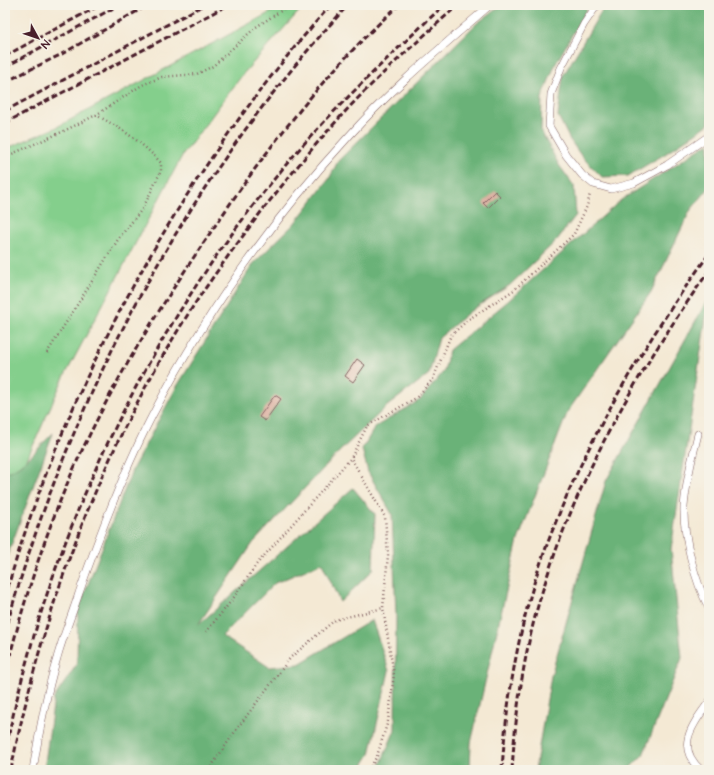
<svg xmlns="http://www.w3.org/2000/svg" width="714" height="775" font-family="'Architects Daughter',sans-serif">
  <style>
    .green { fill: #84cf8c; stroke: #67775c }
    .forest { fill: #6bb278; stroke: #5a6852 }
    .building { fill: #d7a494 }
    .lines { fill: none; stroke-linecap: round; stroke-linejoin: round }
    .service-casing { stroke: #866666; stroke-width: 8 }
    .path { stroke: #866666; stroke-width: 2.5; stroke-dasharray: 1 3; stroke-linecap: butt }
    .service { stroke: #fff; stroke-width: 7 }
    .rail { stroke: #4a1f2b; stroke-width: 3; stroke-dasharray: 6 3; stroke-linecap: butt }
  </style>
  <rect width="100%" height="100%" fill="#f7f3e8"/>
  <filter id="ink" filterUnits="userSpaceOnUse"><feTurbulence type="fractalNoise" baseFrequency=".025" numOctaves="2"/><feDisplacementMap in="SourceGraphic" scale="8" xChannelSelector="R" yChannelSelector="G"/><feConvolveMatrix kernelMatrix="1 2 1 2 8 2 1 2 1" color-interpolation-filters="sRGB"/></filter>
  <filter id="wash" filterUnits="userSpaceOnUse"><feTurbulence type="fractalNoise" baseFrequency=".012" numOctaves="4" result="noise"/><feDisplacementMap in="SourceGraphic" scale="16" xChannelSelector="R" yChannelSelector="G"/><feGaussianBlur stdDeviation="0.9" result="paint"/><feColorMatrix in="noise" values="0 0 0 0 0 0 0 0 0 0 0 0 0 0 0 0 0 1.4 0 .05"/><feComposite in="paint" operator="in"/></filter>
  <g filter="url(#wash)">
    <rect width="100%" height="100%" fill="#f4e9d4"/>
    <path class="green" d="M 284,5 L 301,5 L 302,8 L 243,74 L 182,156 L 63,379 L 27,459 L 15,470 L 5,473 L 5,149 L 55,128 Z"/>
    <g class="forest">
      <path d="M 502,5 L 589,5 L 555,65 L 542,98 L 541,131 L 559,165 L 574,186 L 576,215 L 557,240 L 510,285 L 469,312 L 439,338 L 429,374 L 386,407 L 339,452 L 253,543 L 198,625 L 353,488 L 375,514 L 373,570 L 340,602 L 322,563 L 275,583 L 222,636 L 269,667 L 299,664 L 372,620 L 389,671 L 370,754 L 360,770 L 44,770 L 54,698 L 77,664 L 78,610 L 133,468 L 176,388 L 253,264 L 294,224 L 329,179 L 338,161 L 476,24 Z"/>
      <path d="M 605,5 L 709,5 L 709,124 L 665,154 L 628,176 L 602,177 L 582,157 L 570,140 L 558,116 L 563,76 Z"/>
      <path d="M 709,143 L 709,188 L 690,211 L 651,292 L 568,411 L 518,540 L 471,743 L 470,770 L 378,770 L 395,730 L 396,615 L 392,514 L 368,472 L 362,449 L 375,427 L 420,400 L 444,371 L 449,350 L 508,301 L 621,200 Z"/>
      <path d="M 709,297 L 671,549 L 682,658 L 643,755 L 628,770 L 535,770 L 551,676 L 606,481 Z"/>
      <path d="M 53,433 L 5,562 L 5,473 C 25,466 38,448 53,433 Z"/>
    </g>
    <g id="blocks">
      <g class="building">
        <path d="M 495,191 L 500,196 L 488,208 L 483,203 Z"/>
        <path d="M 357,359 L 365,365 L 353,382 L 345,376 Z"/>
        <path d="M 275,395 L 281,399 L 265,421 L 259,417 Z"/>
      </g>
    </g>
  </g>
  <g filter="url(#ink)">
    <use href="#blocks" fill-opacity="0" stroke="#866666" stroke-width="1"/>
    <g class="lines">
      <defs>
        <g id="service">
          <path d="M 597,5 L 584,24 L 561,68 L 551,94 L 549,126 L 566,155 L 582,175 L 593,184 L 611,189 L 634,183 L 667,165 L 709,136"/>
          <path d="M 698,434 C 692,458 686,482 684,507 C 683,536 695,582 709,608"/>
          <path d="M 33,770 C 39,732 46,695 57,658 C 63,636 72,615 79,593 C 100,533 123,472 152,416 C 205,314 272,220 349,136 C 392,88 442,47 490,5"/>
          <path d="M 701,770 C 674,747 693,724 709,702"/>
        </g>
      </defs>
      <use href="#service" class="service-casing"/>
      <g class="path">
        <path d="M 5,157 L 64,131 L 96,115 L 142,85 L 162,77 L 197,74 L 213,66 L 256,27 L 287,7"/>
        <path d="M 47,353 L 119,238 L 143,208 L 161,171 L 161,163 C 142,142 121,128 96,115"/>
        <path d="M 206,632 L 232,600 L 256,565 L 351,458"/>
        <path d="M 209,770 L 236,730 L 291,657 L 335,620 L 383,608"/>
        <path d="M 369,770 L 377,756 L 388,721 L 394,675 L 383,608 L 388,555 L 385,517 L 351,458 L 367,426 L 416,398 L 433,379 L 451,335 L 469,319 L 514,290 L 574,234 L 587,206 L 590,194"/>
      </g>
      <use href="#service" class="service"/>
      <g class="rail">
        <path d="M 5,56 L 100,5"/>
        <path d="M 5,67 L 119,5"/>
        <path d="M 5,82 L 60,55 L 148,5"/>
        <path d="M 5,111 L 204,5"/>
        <path d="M 5,123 L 228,5"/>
        <path d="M 5,597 C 66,382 182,171 331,5"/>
        <path d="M 5,632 C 69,400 184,182 348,5"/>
        <path d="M 5,675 C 25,595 51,514 87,440 C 124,363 171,290 219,220 C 272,142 329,68 399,5"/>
        <path d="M 5,753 C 49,532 149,324 296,153 C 342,100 393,53 444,5"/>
        <path d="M 11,770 C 43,607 102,448 192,308 C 215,273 239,241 264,208 C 296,168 328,128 365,91 C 395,61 427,33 458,5"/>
        <path d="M 502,770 C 506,706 516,642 535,580 C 572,463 637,353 709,254"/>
        <path d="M 512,770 C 516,707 525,643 545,583 C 580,471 641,366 709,271"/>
      </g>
    </g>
  </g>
  <rect width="714" height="775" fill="none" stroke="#f7f3e8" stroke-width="20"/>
  <g transform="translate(38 38) rotate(130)" stroke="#f7f3e8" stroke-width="3" paint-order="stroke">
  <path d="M0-3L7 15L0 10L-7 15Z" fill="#4a1f2b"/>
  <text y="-6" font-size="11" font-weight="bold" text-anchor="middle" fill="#4a1f2b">N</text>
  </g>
</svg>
